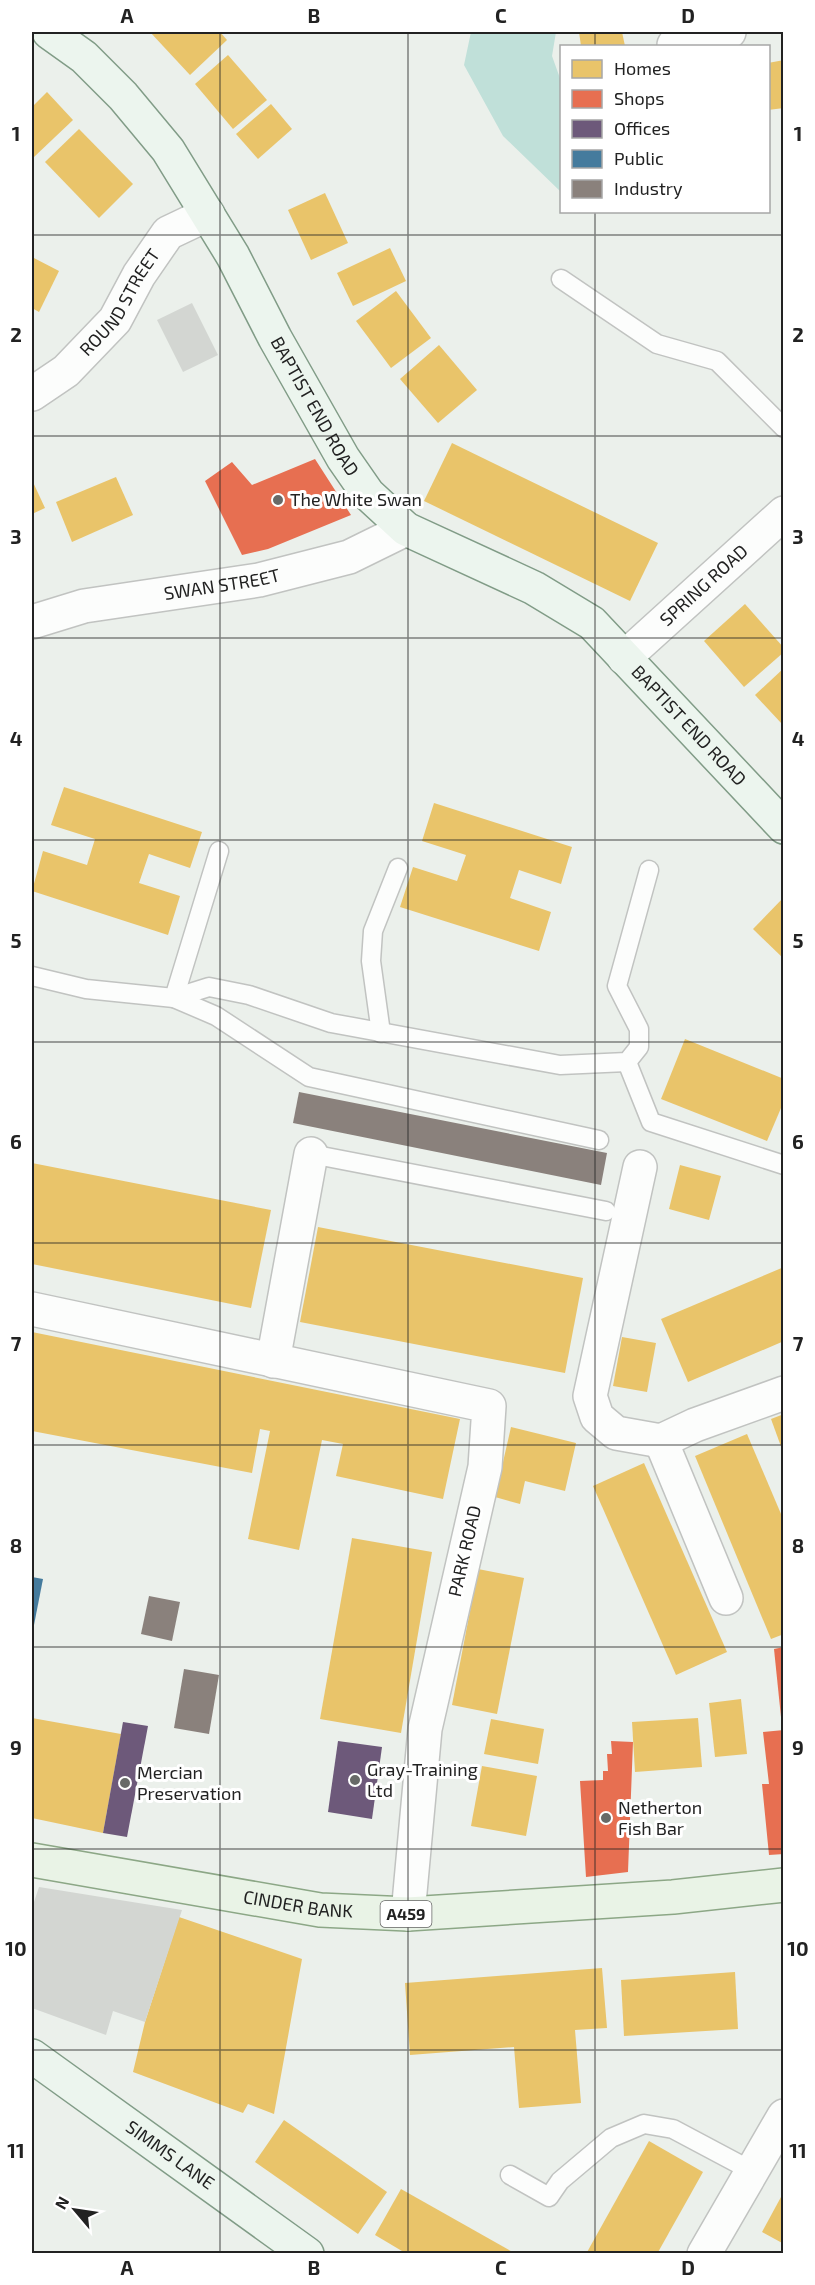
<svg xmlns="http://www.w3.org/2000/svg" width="815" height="2285" font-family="'Exo 2',sans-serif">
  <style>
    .forest { fill: #c0e0d9 }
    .homes { fill: #e9c46a }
    .shops { fill: #e76f51 }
    .offices { fill: #6d597a }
    .public { fill: #457b9d }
    .industry { fill: #8a817c }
    .building { fill: #d3d6d2 }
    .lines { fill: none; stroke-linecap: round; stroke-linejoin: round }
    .lane-casing { stroke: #c1c3c1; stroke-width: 21 }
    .street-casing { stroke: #c1c3c1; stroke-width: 36 }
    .secondary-casing { stroke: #819c87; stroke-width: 36 }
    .primary-casing { stroke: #8ca786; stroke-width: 36 }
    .lane { stroke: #fcfdfc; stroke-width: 18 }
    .street { stroke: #fcfdfc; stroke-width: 33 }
    .secondary { stroke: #ecf5ee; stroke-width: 33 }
    .primary { stroke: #e9f3e6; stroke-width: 33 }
    .grid { fill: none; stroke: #222; stroke-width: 1.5; stroke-opacity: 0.55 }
    .poi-dot { fill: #686a68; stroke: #fff; stroke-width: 2 }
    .labels { text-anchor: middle; stroke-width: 6; stroke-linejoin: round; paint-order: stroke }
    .shield { fill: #fff; stroke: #646464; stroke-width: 1.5 }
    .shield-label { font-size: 16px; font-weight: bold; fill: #222 }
    .street-label { font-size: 18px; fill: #222; stroke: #fff }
    .poi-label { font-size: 18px; fill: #222; stroke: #fff; text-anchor: start }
    .neatline { fill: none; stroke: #222; stroke-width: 2 }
    .grid-label { font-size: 20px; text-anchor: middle; font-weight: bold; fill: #222 }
  </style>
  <rect width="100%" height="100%" fill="#ebf0eb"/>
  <path class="forest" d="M 471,32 L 556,32 L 552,56 L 561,81 L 561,192 L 503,136 L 464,65 Z"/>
  <g class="homes">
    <path d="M 150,32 L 220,32 L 227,40 L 190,75 Z"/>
    <path d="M 579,32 L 622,32 L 625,46 L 581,46 Z"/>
    <path d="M 228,55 L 267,100 L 233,129 L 195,84 Z"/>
    <path d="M 784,60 L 784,108 L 768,110 L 768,63 Z"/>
    <path d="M 47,92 L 73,120 L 34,157 L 32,154 L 32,107 Z"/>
    <path d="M 271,104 L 292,129 L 258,159 L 236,134 Z"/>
    <path d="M 79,129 L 133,184 L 99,218 L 45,162 Z"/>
    <path d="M 325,193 L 348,243 L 311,260 L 288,210 Z"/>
    <path d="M 390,248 L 406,281 L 353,306 L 337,273 Z"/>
    <path d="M 32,257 L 59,271 L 39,312 L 32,308 Z"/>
    <path d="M 396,291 L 431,338 L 391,368 L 356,321 Z"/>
    <path d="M 439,345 L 477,390 L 438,423 L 400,379 Z"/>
    <path d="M 452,443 L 658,543 L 630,601 L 424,501 Z"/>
    <path d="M 116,477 L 133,515 L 72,542 L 56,502 Z"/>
    <path d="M 32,480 L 45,508 L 32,514 Z"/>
    <path d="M 745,604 L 784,648 L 784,652 L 744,687 L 704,641 Z"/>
    <path d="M 784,668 L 784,722 L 782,724 L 755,695 Z"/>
    <path d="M 64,787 L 202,832 L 190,868 L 149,854 L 139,883 L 180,896 L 168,935 L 32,891 L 43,851 L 87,865 L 95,839 L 51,825 Z"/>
    <path d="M 434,803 L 572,847 L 561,884 L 519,870 L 510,898 L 551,912 L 539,951 L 400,907 L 413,867 L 457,881 L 466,855 L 422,841 Z"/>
    <path d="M 784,897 L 784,959 L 753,929 Z"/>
    <path d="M 685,1039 L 784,1079 L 784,1101 L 767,1141 L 661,1099 Z"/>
    <path d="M 32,1163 L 271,1210 L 251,1308 L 32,1264 Z"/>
    <path d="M 680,1165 L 721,1176 L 709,1220 L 669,1209 Z"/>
    <path d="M 318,1227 L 583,1278 L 565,1373 L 300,1322 Z"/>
    <path d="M 784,1267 L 784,1341 L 688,1382 L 661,1319 Z"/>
    <path d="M 32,1332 L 460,1419 L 443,1499 L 336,1476 L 343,1444 L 322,1440 L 299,1550 L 248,1539 L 270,1431 L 260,1429 L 252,1473 L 32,1431 Z"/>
    <path d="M 622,1337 L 656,1343 L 647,1392 L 613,1386 Z"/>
    <path d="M 784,1414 L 784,1452 L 783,1452 L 771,1419 Z"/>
    <path d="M 511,1427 L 576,1443 L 565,1491 L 525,1481 L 520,1504 L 495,1497 Z"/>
    <path d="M 747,1434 L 784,1521 L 784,1634 L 771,1639 L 695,1456 Z"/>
    <path d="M 644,1463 L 727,1652 L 676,1675 L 593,1486 Z"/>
    <path d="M 352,1538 L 432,1552 L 401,1733 L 320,1719 Z"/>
    <path d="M 478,1569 L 524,1578 L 497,1714 L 452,1705 Z"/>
    <path d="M 741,1699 L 747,1754 L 715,1757 L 709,1703 Z"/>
    <path d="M 32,1718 L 121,1734 L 103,1833 L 32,1818 Z"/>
    <path d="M 698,1718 L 702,1767 L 635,1772 L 632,1722 Z"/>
    <path d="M 491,1719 L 544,1729 L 538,1764 L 484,1754 Z"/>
    <path d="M 482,1766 L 537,1776 L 526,1836 L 471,1826 Z"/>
    <path d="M 179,1917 L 302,1959 L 274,2114 L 248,2104 L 243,2113 L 133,2072 L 145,2022 Z"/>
    <path d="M 602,1968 L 607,2028 L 575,2030 L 581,2103 L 519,2108 L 514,2047 L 410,2055 L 405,1983 Z"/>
    <path d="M 735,1972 L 738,2029 L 624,2036 L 621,1980 Z"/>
    <path d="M 284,2120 L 387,2192 L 358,2234 L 255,2162 Z"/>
    <path d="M 649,2141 L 703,2172 L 657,2254 L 586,2254 Z"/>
    <path d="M 401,2189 L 516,2254 L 407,2254 L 375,2235 Z"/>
    <path d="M 781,2197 L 784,2199 L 784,2244 L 762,2232 Z"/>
  </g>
  <g class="shops">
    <path d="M 315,459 L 351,515 L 268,549 L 242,555 L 205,481 L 232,462 L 252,485 Z"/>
    <path d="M 784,1647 L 784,1727 L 782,1727 L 774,1649 Z"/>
    <path d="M 784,1730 L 784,1854 L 769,1855 L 762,1784 L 769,1784 L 763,1732 Z"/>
    <path d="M 611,1741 L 633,1742 L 628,1872 L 586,1877 L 580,1781 L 603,1780 L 603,1771 L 608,1771 L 607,1754 L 612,1754 Z"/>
  </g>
  <g class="offices">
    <path d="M 123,1722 L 148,1726 L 127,1837 L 103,1833 Z"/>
    <path d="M 338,1741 L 382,1747 L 372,1819 L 328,1812 Z"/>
  </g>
  <path class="public" d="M 32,1577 L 43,1579 L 33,1630 L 32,1629 Z"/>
  <g class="industry">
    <path d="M 299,1092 L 607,1153 L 601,1185 L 293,1123 Z"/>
    <path d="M 149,1596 L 180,1602 L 172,1641 L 141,1634 Z"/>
    <path d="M 184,1669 L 219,1675 L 209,1734 L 174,1728 Z"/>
  </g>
  <g class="building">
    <path d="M 192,303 L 218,355 L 183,372 L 157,320 Z"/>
    <path d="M 39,1887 L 182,1910 L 145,2022 L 113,2011 L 106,2035 L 32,2008 L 32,1908 Z"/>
  </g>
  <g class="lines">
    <defs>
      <g id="lane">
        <path d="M 561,279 L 657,344 L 717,361 L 784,428"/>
        <path d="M 219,851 L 174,998 L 216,1016 L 309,1077 L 599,1140"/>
        <path d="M 32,976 L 86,989 L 174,998 L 209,987 L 249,995 L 331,1023 L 560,1065 L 627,1062 L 639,1047 L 639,1029 L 617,986 L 649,870"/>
        <path d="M 381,1033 L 371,961 L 373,931 L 398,868"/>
        <path d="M 627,1062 L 651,1122 L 784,1165"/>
        <path d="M 311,1154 L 606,1211"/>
        <path d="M 510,2175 L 549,2197 L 560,2181 L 611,2138 L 644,2124 L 673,2129 L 752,2171"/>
      </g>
      <g id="street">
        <path d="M 674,45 L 729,32"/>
        <path id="s1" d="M 32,394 L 66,371 L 115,320 L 139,275 L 168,233 L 208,214"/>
        <path id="s2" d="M 32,622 L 84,606 L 259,580 L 349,557 L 406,529"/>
        <path id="s3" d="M 624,658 L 784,513"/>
        <path d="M 640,1167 L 590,1396 L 597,1417 L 616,1433 L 661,1441 L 695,1425 L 784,1393"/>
        <path d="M 32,1309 L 489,1406 L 485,1467 L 425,1729 L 408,1914"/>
        <path d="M 273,1361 L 311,1154"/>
        <path d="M 661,1441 L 726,1598"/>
        <path d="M 704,2254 L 784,2116"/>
      </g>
      <g id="secondary">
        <path id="s4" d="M 49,32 L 84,57 L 123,96 L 168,150 L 233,256 L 275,338 L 343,458 L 368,494 L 406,529 L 534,588 L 592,623 L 784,827"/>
        <path id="s5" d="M 32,2056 L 307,2254"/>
      </g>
      <g id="primary">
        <path id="s6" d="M 32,1860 L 320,1910 L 408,1914 L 673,1897 L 784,1885"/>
      </g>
    </defs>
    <use href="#lane" class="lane-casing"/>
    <use href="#street" class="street-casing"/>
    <use href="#secondary" class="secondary-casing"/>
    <use href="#primary" class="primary-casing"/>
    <use href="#lane" class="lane"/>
    <use href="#street" class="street"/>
    <use href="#secondary" class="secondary"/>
    <use href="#primary" class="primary"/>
  </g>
  <path class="grid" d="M 220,32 L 220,2254M 408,32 L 408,2254M 595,32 L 595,46M 595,212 L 595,2254M 32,235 L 784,235M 32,436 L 784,436M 32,638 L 784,638M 32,840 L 784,840M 32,1042 L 784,1042M 32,1243 L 784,1243M 32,1445 L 784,1445M 32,1647 L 784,1647M 32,1849 L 784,1849M 32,2050 L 784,2050"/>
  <g class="poi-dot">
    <circle cx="278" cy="500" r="6"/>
    <circle cx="355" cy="1780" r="6"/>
    <circle cx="125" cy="1783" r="6"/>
    <circle cx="606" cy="1818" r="6"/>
  </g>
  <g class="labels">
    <rect class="shield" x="380.5" y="1901" width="51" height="26" rx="4.5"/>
    <g class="shield-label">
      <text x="406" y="1920">A459</text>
    </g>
    <g class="street-label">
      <text dy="6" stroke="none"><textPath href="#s1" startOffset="129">ROUND STREET</textPath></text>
      <text dy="6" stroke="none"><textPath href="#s4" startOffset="464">BAPTIST END ROAD</textPath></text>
      <text dy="6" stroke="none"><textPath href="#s2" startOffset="194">SWAN STREET</textPath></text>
      <text dy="6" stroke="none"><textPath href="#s3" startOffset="108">SPRING ROAD</textPath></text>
      <text dy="6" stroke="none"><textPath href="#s4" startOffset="968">BAPTIST END ROAD</textPath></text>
      <text transform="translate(465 1551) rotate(-77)" y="6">PARK ROAD</text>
      <text dy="6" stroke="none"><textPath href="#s6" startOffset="270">CINDER BANK</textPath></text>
      <text dy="6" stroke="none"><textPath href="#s5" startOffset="170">SIMMS LANE</textPath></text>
    </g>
    <g class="poi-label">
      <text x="290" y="506">The White Swan</text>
      <text x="367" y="1776">Gray-Training<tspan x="367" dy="21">Ltd</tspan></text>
      <text x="137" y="1779">Mercian<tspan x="137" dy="21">Preservation</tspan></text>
      <text x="618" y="1814">Netherton<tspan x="618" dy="21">Fish Bar</tspan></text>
    </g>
  </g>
  <rect width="815" height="2285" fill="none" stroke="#ffffff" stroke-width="66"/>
  <rect x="560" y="45" width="210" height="168" fill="#ffffff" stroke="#a7a7a7" stroke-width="1.5"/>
  <rect x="572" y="60" width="30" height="18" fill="#e9c46a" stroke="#a7a7a7" stroke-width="1.5"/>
  <text x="614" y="75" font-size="18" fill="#222222">Homes</text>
  <rect x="572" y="90" width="30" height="18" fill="#e76f51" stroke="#a7a7a7" stroke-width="1.5"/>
  <text x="614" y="105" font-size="18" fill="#222222">Shops</text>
  <rect x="572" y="120" width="30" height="18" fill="#6d597a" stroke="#a7a7a7" stroke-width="1.5"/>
  <text x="614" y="135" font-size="18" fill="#222222">Offices</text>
  <rect x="572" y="150" width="30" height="18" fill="#457b9d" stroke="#a7a7a7" stroke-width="1.5"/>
  <text x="614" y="165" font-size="18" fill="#222222">Public</text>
  <rect x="572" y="180" width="30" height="18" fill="#8a817c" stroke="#a7a7a7" stroke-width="1.5"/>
  <text x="614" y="195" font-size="18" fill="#222222">Industry</text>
  <g transform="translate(75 2210) rotate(299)" stroke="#ffffff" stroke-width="4.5" paint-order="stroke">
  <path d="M0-4.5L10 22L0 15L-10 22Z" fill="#222222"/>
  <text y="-9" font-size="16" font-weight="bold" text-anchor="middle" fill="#222222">N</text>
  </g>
  <rect x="33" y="33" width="749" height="2219" class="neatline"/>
  <g class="grid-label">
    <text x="127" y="23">A</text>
    <text x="314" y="23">B</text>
    <text x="501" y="23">C</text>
    <text x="688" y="23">D</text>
    <text x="16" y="141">1</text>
    <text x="798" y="141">1</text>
    <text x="16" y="342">2</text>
    <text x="798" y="342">2</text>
    <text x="16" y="544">3</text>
    <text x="798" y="544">3</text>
    <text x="16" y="746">4</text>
    <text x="798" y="746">4</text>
    <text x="16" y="948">5</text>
    <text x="798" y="948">5</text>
    <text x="16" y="1149">6</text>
    <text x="798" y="1149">6</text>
    <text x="16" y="1351">7</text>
    <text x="798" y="1351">7</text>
    <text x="16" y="1553">8</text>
    <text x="798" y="1553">8</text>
    <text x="16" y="1755">9</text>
    <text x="798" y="1755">9</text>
    <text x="16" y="1956">10</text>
    <text x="798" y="1956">10</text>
    <text x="16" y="2158">11</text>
    <text x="798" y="2158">11</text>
    <text x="127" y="2275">A</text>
    <text x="314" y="2275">B</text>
    <text x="501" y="2275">C</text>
    <text x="688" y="2275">D</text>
  </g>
</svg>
